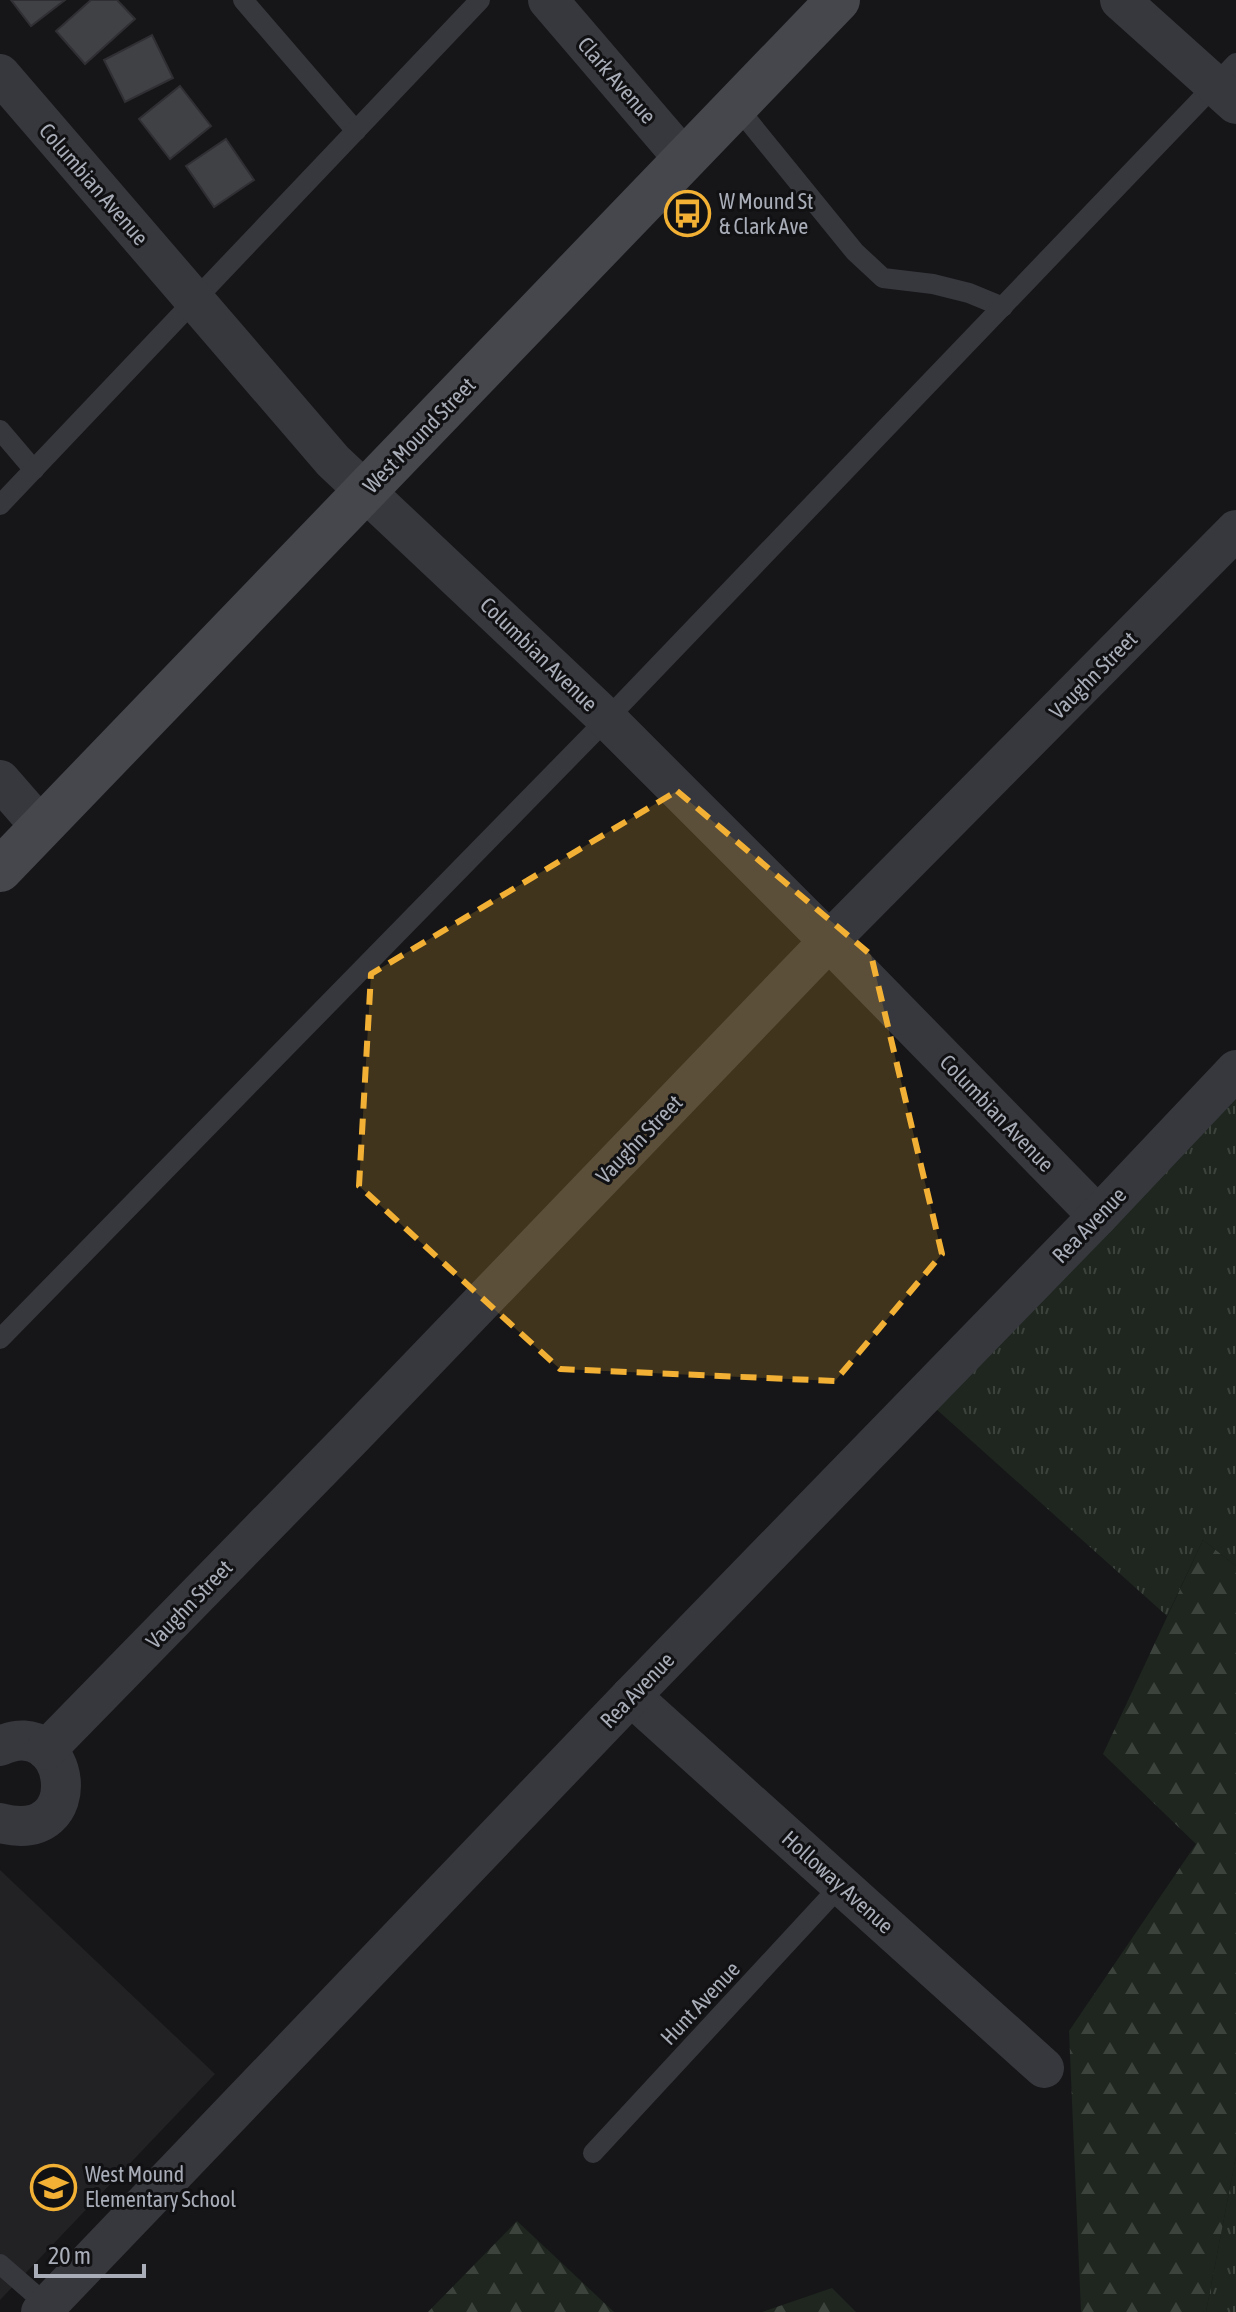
<svg xmlns="http://www.w3.org/2000/svg" width="1236" height="2312" font-family="'Asap Condensed',sans-serif">
  <style>
    .built { fill: #222225 }
    .grass { fill: url(#grass-tufts) }
    .forest { fill: url(#forest-firs) }
    .building { fill: #404145; stroke: #303034; stroke-width: 2 }
    .lines { fill: none; stroke-linecap: round; stroke-linejoin: round }
    .lane { stroke: #37383d; stroke-width: 20 }
    .street { stroke: #37383d; stroke-width: 40 }
    .secondary { stroke: #45474d; stroke-width: 44 }
    .marked { fill: #f2b134; fill-opacity: 0.2; stroke: #f2b134; stroke-width: 6; stroke-dasharray: 16 10; stroke-linejoin: round }
    .labels { text-anchor: middle; stroke-width: 6; stroke-linejoin: round; paint-order: stroke }
    .street-label { font-size: 22px; fill: #a8adb8; stroke: #111113 }
    .poi-label { font-size: 22px; fill: #a8adb8; stroke: #111113; text-anchor: start }
  </style>
  <defs>
    <pattern id="grass-tufts" width="24" height="20" patternUnits="userSpaceOnUse" patternTransform="scale(2)"><rect width="24" height="20" fill="#1e261f"/><path d="M3 7l-1-3M5 7V3M7 7l1-3M15 17l-1-3M17 17v-4M19 17l1-3" fill="none" stroke="#3c433d"/></pattern>
    <pattern id="forest-firs" width="22" height="20" patternUnits="userSpaceOnUse" patternTransform="scale(2)"><rect width="22" height="20" fill="#1e261f"/><path d="M5 1l3.5 6h-7zM16 11l3.5 6h-7z" fill="#3c433d"/></pattern>
  </defs>
  <rect width="100%" height="100%" fill="#161618"/>
  <path class="built" d="M 0,1870 L 215,2074 L 0,2300 Z"/>
  <g class="grass">
    <path d="M 1236,1097 L 1236,1566 L 1203,1540 L 1167,1616 L 935,1408 Z"/>
    <path d="M 1236,2156 L 1236,2312 L 1206,2312 Z"/>
  </g>
  <g class="forest">
    <path d="M 1203,1540 L 1236,1566 L 1236,2156 L 1206,2312 L 1081,2312 L 1069,2031 L 1196,1844 L 1103,1754 Z"/>
    <path d="M 517,2221 L 614,2312 L 428,2312 Z"/>
    <path d="M 832,2288 L 856,2312 L 762,2312 Z"/>
  </g>
  <g class="building">
    <path d="M 11,0 L 65,0 L 31,26 Z"/>
    <path d="M 91,0 L 117,0 L 135,19 L 85,64 L 56,31 Z"/>
    <path d="M 152,35 L 173,78 L 125,102 L 104,60 Z"/>
    <path d="M 180,86 L 211,126 L 170,159 L 139,119 Z"/>
    <path d="M 226,139 L 254,180 L 214,207 L 186,166 Z"/>
  </g>
  <g class="lines">
    <g class="lane">
      <path d="M 243,0 L 356,131"/>
      <path d="M 737,107 L 855,252 L 883,278 L 933,284 L 969,293 L 1003,307"/>
      <path d="M 0,430 L 34,470"/>
      <path d="M 0,505 L 480,0"/>
      <path d="M 0,1339 L 607,719 L 1236,63"/>
      <path d="M 593,2153 L 841,1885"/>
      <path d="M 0,2264 L 47,2305"/>
    </g>
    <g class="street">
      <path d="M 548,0 L 685,160"/>
      <path d="M 1120,0 L 1236,104"/>
      <path d="M 0,74 L 333,461 L 607,719 L 829,941 L 1098,1216"/>
      <path d="M 0,780 L 41,827"/>
      <path d="M 631,1696 L 1044,2068"/>
      <path d="M 0,1746 C 71,1712 91,1847 0,1823"/>
      <path d="M 46,1750 L 353,1436 L 829,941 L 1236,530"/>
      <path d="M 41,2312 L 631,1696 L 1098,1216 L 1236,1070"/>
    </g>
    <path class="secondary" d="M 0,870 L 838,0"/>
  </g>
  <path class="marked" d="M 677,791 L 871,955 L 942,1254 L 835,1381 L 560,1369 L 359,1186 L 371,974 Z"/>
  <defs>
    <symbol id="bus-ring" viewBox="-11 -11 22 22"><circle r="9.5" fill="#111113" stroke="#f2b134" stroke-width="1.5"/><path d="M-5-6H5V4H4V6H2V4H-2V6H-4V4H-5ZM-3.5-4V0h7V-4ZM-3.5 1.2v1.5H-2V1.2ZM2 1.2v1.5H3.5V1.2Z" fill="#f2b134"/></symbol>
    <symbol id="school-ring" viewBox="-11 -11 22 22"><circle r="9.5" fill="#111113" stroke="#f2b134" stroke-width="1.5"/><path d="M0-5L7-2L0 1L-7-2ZM-4 1L0 2.5L4 1V4Q0 6-4 4Z" fill="#f2b134"/></symbol>
  </defs>
  <g fill-rule="evenodd">
    <use href="#bus-ring" x="662" y="188" width="51" height="51"/>
    <use href="#school-ring" x="28" y="2162" width="51" height="51"/>
  </g>
  <g class="labels">
    <g class="street-label">
      <text transform="translate(617 80) rotate(49)" y="8">Clark Avenue</text>
      <text transform="translate(94 184) rotate(49)" y="8">Columbian Avenue</text>
      <text transform="translate(419 435) rotate(-46)" y="8">West Mound Street</text>
      <text transform="translate(539 654) rotate(44)" y="8">Columbian Avenue</text>
      <text transform="translate(1093 675) rotate(-45)" y="8">Vaughn Street</text>
      <text transform="translate(997 1113) rotate(46)" y="8">Columbian Avenue</text>
      <text transform="translate(639 1139) rotate(-46)" y="8">Vaughn Street</text>
      <text transform="translate(1089 1225) rotate(-46)" y="8">Rea Avenue</text>
      <text transform="translate(189 1604) rotate(-46)" y="8">Vaughn Street</text>
      <text transform="translate(637 1690) rotate(-46)" y="8">Rea Avenue</text>
      <text transform="translate(838 1882) rotate(42)" y="8">Holloway Avenue</text>
      <text transform="translate(700 2003) rotate(-47)" y="8">Hunt Avenue</text>
    </g>
    <g class="poi-label">
      <text x="719" y="209">W Mound St<tspan x="719" dy="25">&amp; Clark Ave</tspan></text>
      <text x="85" y="2182">West Mound<tspan x="85" dy="25">Elementary School</tspan></text>
    </g>
  </g>
  <path d="M36 2264v12h108v-12" fill="none" stroke="#a8adb8" stroke-width="4"/>
  <text x="48" y="2264" font-size="24" fill="#a8adb8" stroke="#111113" stroke-width="6" paint-order="stroke">20 m</text>
</svg>
